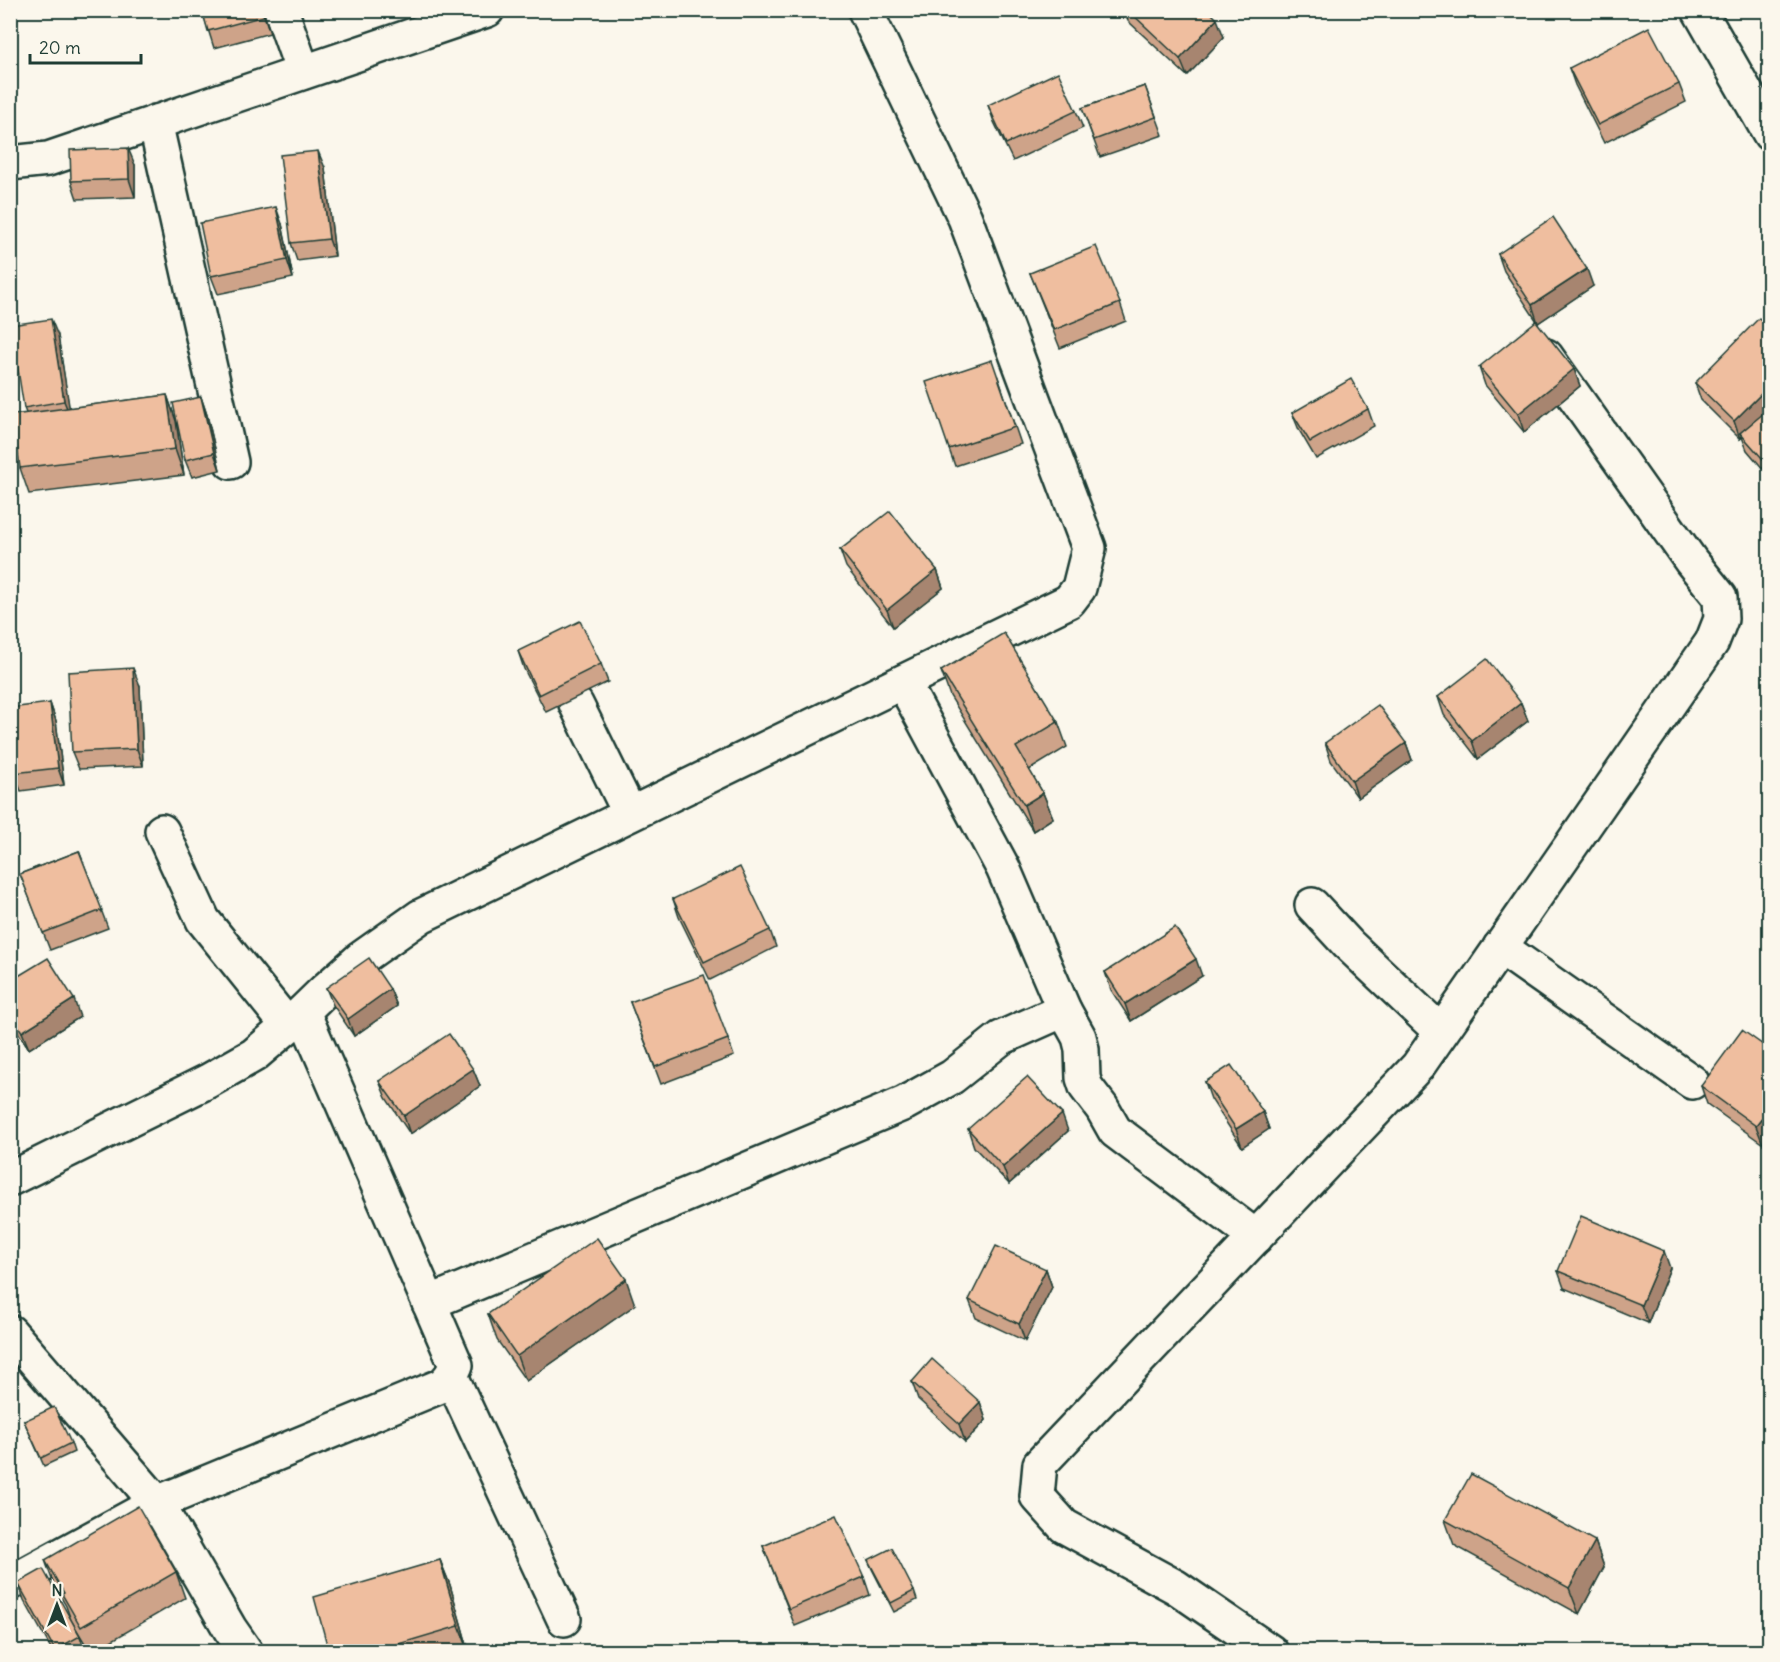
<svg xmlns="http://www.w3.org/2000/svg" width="1780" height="1662" font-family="Delius,sans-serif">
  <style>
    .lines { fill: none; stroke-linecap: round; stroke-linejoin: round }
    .minor-casing { stroke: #1f3d34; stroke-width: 38 }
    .minor { stroke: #fbf7ec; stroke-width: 33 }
    .wall { fill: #cea389; stroke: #1f3d34; stroke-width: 1.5 }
    .shaded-wall { fill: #a7856f; stroke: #1f3d34; stroke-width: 1.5 }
    .building { fill: #efbe9f; stroke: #1f3d34; stroke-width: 1.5 }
  </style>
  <rect width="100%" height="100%" fill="#fbf7ec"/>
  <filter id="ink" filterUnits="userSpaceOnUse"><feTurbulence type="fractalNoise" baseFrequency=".0167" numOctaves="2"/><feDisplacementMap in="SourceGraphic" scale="12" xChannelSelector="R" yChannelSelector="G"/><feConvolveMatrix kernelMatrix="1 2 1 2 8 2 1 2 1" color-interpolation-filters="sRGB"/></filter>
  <g filter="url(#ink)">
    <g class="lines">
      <defs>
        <g id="minor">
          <path d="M 281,10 L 303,72"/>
          <path d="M 1699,10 L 1770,134"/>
          <path d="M 155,122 L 231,462"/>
          <path d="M 10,163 L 48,159 L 487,10"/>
          <path d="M 903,682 L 1003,868 L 1064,1010 L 1079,1037 L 1082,1049 L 1083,1078 L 1086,1087 L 1102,1108 L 1115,1131 L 1256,1237"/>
          <path d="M 576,704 L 630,814"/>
          <path d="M 162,831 L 203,920 L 288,1026"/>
          <path d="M 1312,905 L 1348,944 L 1441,1032"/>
          <path d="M 1500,947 L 1692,1082"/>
          <path d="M 10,1179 L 208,1081 L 254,1055 L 288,1026 L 325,990 L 360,959 L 421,916 L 1069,601 L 1079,588 L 1089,548 L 965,218 L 865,10"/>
          <path d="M 429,1303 L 905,1103 L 952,1077 L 1001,1038 L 1064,1010"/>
          <path d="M 10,1332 L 157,1503 L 230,1629 L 246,1652"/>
          <path d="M 451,1376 L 564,1619"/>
          <path d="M 10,1583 L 157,1503 L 443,1385 L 451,1376 L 456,1365 L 303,1012"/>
          <path d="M 1271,1652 L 1176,1587 L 1064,1526 L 1037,1496 L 1040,1464 L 1418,1066 L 1712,642 L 1721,619 L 1720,597 L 1691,561 L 1546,356"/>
        </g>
      </defs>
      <use href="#minor" class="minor-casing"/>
      <use href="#minor" class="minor"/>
    </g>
    <g class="wall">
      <path d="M 202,10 L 263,10 L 270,33 L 214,48 Z"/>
      <path d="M 1124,10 L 1208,10 L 1224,37 L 1187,76 L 1128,21 Z"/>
      <path d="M 1569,68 L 1679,84 L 1686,102 L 1604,143 L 1575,85 Z"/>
      <path d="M 1145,86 L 1163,135 L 1100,157 L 1082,108 Z"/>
      <path d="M 988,105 L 1076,111 L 1083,128 L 1013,161 L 994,122 Z"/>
      <path d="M 135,165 L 135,197 L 77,199 L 71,181 Z"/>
      <path d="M 325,168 L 335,256 L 297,261 L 291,243 Z"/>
      <path d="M 282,224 L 293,278 L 218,294 L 211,276 Z"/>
      <path d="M 1498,254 L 1593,286 L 1538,323 L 1504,271 Z"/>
      <path d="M 1030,273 L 1120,303 L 1126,321 L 1060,348 Z"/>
      <path d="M 1770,329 L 1770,477 L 1747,450 L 1742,437 L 1740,439 L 1701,400 L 1695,383 Z"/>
      <path d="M 58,336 L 69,408 L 167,395 L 176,421 L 184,475 L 29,494 L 20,468 L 26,413 L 24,408 Z"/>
      <path d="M 1479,367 L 1574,369 L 1580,386 L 1524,432 L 1485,385 Z"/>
      <path d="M 998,377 L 1021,444 L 955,466 L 949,449 Z"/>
      <path d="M 201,397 L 207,415 L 220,470 L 192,477 L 185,460 Z"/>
      <path d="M 1368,409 L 1374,426 L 1316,459 L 1299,430 L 1292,413 Z"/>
      <path d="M 840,550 L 937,570 L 943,588 L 893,627 L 846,567 Z"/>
      <path d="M 518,651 L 601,664 L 608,682 L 546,712 L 524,669 Z"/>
      <path d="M 941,671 L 1058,722 L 1067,747 L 1029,770 L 1043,793 L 1053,818 L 1033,831 L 950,696 Z"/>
      <path d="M 140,686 L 143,766 L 79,769 L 72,752 Z"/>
      <path d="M 1438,697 L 1521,703 L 1528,721 L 1478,759 L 1444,715 Z"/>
      <path d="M 50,703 L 56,721 L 64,785 L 21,791 L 14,773 Z"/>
      <path d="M 1325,743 L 1406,743 L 1412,760 L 1358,798 L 1331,761 Z"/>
      <path d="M 79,851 L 108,928 L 50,950 L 20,874 Z"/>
      <path d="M 673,899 L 770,930 L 776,947 L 710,980 L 679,917 Z"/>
      <path d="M 1105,972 L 1202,976 L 1131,1021 L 1111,990 Z"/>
      <path d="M 10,981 L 80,1017 L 29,1049 L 10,1020 Z"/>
      <path d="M 326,988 L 390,989 L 397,1006 L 354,1036 L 333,1005 Z"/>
      <path d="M 630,1002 L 728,1039 L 734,1056 L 661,1084 Z"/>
      <path d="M 1770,1050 L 1770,1134 L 1763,1144 L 1707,1104 L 1701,1086 Z"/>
      <path d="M 473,1069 L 480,1086 L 410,1134 L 386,1098 L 379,1081 Z"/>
      <path d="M 1205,1082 L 1263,1112 L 1269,1129 L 1242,1147 L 1211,1099 Z"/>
      <path d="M 968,1129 L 1068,1131 L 1009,1184 L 974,1147 Z"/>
      <path d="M 1670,1268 L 1648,1323 L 1564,1288 L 1558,1271 Z"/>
      <path d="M 1046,1269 L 1052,1287 L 1025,1341 L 976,1318 L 969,1300 Z"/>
      <path d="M 635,1305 L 526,1381 L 497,1340 L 488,1314 Z"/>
      <path d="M 912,1382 L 980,1402 L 986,1420 L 965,1442 L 918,1399 Z"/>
      <path d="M 24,1421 L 71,1443 L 74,1452 L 44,1466 Z"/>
      <path d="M 1445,1520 L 1595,1541 L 1604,1567 L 1579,1614 L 1454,1545 Z"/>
      <path d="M 763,1546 L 864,1577 L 870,1595 L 795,1626 Z"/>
      <path d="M 45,1560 L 176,1572 L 185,1598 L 92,1652 L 90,1652 L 71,1620 L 66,1606 L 54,1585 Z"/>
      <path d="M 440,1560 L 450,1585 L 469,1652 L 329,1652 Z"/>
      <path d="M 868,1560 L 914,1591 L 917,1600 L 894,1612 L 872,1569 Z"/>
      <path d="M 18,1583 L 80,1636 L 85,1652 L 53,1652 L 24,1600 Z"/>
    </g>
    <g class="shaded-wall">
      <path d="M 262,10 L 263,10 L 270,33 Z"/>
      <path d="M 1217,19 L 1224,37 L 1187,76 L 1180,59 Z"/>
      <path d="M 128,148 L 135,165 L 135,197 L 129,179 Z"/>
      <path d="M 318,151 L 325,168 L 335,256 L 329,239 Z"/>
      <path d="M 276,207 L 282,224 L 293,278 L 287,260 Z"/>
      <path d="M 1587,269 L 1593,286 L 1538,323 L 1532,305 Z"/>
      <path d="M 51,319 L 58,336 L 71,418 L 64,401 Z"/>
      <path d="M 1574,369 L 1580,386 L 1524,432 L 1518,414 Z"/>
      <path d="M 1770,385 L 1770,409 L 1740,433 L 1742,437 L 1740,439 L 1734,421 Z"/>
      <path d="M 167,395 L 176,421 L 184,475 L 175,449 Z"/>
      <path d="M 201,397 L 207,415 L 220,470 L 214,453 Z"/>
      <path d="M 937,570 L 943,588 L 893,627 L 887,610 Z"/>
      <path d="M 133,668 L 140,686 L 143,766 L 137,749 Z"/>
      <path d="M 50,703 L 56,721 L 64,785 L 58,768 Z"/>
      <path d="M 1521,703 L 1528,721 L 1478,759 L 1472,741 Z"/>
      <path d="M 1406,743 L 1412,760 L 1358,798 L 1352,781 Z"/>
      <path d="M 1043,793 L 1053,818 L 1033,831 L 1024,805 Z"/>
      <path d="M 1196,959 L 1202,976 L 1131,1021 L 1125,1004 Z"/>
      <path d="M 390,989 L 397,1006 L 354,1036 L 348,1019 Z"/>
      <path d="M 74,999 L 80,1017 L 29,1049 L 22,1032 Z"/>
      <path d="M 473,1069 L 480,1086 L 410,1134 L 404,1116 Z"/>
      <path d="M 1770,1108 L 1770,1134 L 1763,1144 L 1756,1126 Z"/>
      <path d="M 1263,1112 L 1269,1129 L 1242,1147 L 1236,1129 Z"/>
      <path d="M 1062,1114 L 1068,1131 L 1009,1184 L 1003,1167 Z"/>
      <path d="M 1664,1251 L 1670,1268 L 1648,1323 L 1641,1305 Z"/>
      <path d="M 1046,1269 L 1052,1287 L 1025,1341 L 1019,1324 Z"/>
      <path d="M 626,1279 L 635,1305 L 526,1381 L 517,1356 Z"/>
      <path d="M 980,1402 L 986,1420 L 965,1442 L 959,1424 Z"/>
      <path d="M 1595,1541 L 1604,1567 L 1579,1614 L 1569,1588 Z"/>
      <path d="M 440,1560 L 450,1585 L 469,1652 L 459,1626 Z"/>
    </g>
    <g class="building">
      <path d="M 202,10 L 262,10 L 264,16 L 208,31 Z"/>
      <path d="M 1128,10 L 1208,10 L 1217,19 L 1180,59 Z"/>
      <path d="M 1649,27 L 1679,84 L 1598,125 L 1569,68 Z"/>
      <path d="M 1058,72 L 1076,111 L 1006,144 L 988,105 Z"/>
      <path d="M 1145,86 L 1156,117 L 1094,140 L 1082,108 Z"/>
      <path d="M 128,148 L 129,179 L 71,181 L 70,150 Z"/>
      <path d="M 318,151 L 329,239 L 291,243 L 280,155 Z"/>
      <path d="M 276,207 L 287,260 L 211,276 L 200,223 Z"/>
      <path d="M 1553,217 L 1587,269 L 1532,305 L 1498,254 Z"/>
      <path d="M 1096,246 L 1120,303 L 1054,330 L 1030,273 Z"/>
      <path d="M 1759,318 L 1770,329 L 1770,385 L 1734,421 L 1695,383 Z"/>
      <path d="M 51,319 L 64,401 L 24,408 L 11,325 Z"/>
      <path d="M 1536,321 L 1574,369 L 1518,414 L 1479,367 Z"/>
      <path d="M 992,360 L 1015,427 L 949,449 L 926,382 Z"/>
      <path d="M 1351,379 L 1368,409 L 1310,442 L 1292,413 Z"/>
      <path d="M 167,395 L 175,449 L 20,468 L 13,415 Z"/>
      <path d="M 201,397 L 214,453 L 185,460 L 173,403 Z"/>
      <path d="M 1770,408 L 1770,467 L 1740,433 Z"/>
      <path d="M 890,511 L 937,570 L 887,610 L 840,550 Z"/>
      <path d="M 580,621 L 601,664 L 539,695 L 518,651 Z"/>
      <path d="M 1004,633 L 1058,722 L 1016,747 L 1043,793 L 1024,805 L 941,671 Z"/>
      <path d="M 1487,659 L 1521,703 L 1472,741 L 1438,697 Z"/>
      <path d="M 133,668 L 137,749 L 72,752 L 68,672 Z"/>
      <path d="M 50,703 L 58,768 L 14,773 L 10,741 L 10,708 Z"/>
      <path d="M 1378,705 L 1406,743 L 1352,781 L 1325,743 Z"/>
      <path d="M 79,851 L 102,910 L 43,933 L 20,874 Z"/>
      <path d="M 740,867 L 770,930 L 704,962 L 673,899 Z"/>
      <path d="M 1175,927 L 1196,959 L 1125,1004 L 1105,972 Z"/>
      <path d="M 48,958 L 74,999 L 22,1032 L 10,1013 L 10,981 Z"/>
      <path d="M 369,958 L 390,989 L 348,1019 L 326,988 Z"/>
      <path d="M 704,975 L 728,1039 L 655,1067 L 630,1002 Z"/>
      <path d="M 1742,1030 L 1770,1050 L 1770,1108 L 1756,1126 L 1701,1086 Z"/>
      <path d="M 449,1034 L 473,1069 L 404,1116 L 379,1081 Z"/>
      <path d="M 1231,1065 L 1263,1112 L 1236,1129 L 1205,1082 Z"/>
      <path d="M 1027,1077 L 1062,1114 L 1003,1167 L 968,1129 Z"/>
      <path d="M 1581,1216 L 1664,1251 L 1641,1305 L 1558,1271 Z"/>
      <path d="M 597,1238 L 626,1279 L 517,1356 L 488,1314 Z"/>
      <path d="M 996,1246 L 1046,1269 L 1019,1324 L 969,1300 Z"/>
      <path d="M 932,1359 L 980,1402 L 959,1424 L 912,1382 Z"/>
      <path d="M 54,1407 L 71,1443 L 41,1458 L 24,1421 Z"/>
      <path d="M 1471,1474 L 1595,1541 L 1569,1588 L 1445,1520 Z"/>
      <path d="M 138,1506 L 176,1572 L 81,1627 L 62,1594 L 64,1593 L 45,1560 Z"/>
      <path d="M 836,1515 L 864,1577 L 789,1609 L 763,1546 Z"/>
      <path d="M 892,1548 L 914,1591 L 891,1603 L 868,1560 Z"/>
      <path d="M 440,1560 L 459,1626 L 372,1652 L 329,1652 L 314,1597 Z"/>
      <path d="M 43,1569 L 80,1636 L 55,1650 L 18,1583 Z"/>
    </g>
  </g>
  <rect width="1780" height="1662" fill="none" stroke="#fbf7ec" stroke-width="36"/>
  <rect x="18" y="18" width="1744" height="1626" fill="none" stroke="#1f3d34" stroke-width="2" filter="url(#ink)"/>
  <g transform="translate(57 1605)" stroke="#fbf7ec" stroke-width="4.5" paint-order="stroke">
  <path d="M0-4.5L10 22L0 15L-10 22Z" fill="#1f3d34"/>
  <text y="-9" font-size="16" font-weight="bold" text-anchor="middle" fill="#1f3d34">N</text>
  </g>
  <path d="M30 54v9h111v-9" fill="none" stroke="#1f3d34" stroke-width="3"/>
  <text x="39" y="54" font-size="18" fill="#1f3d34" stroke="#fbf7ec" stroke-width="4.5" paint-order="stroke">20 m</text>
</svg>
